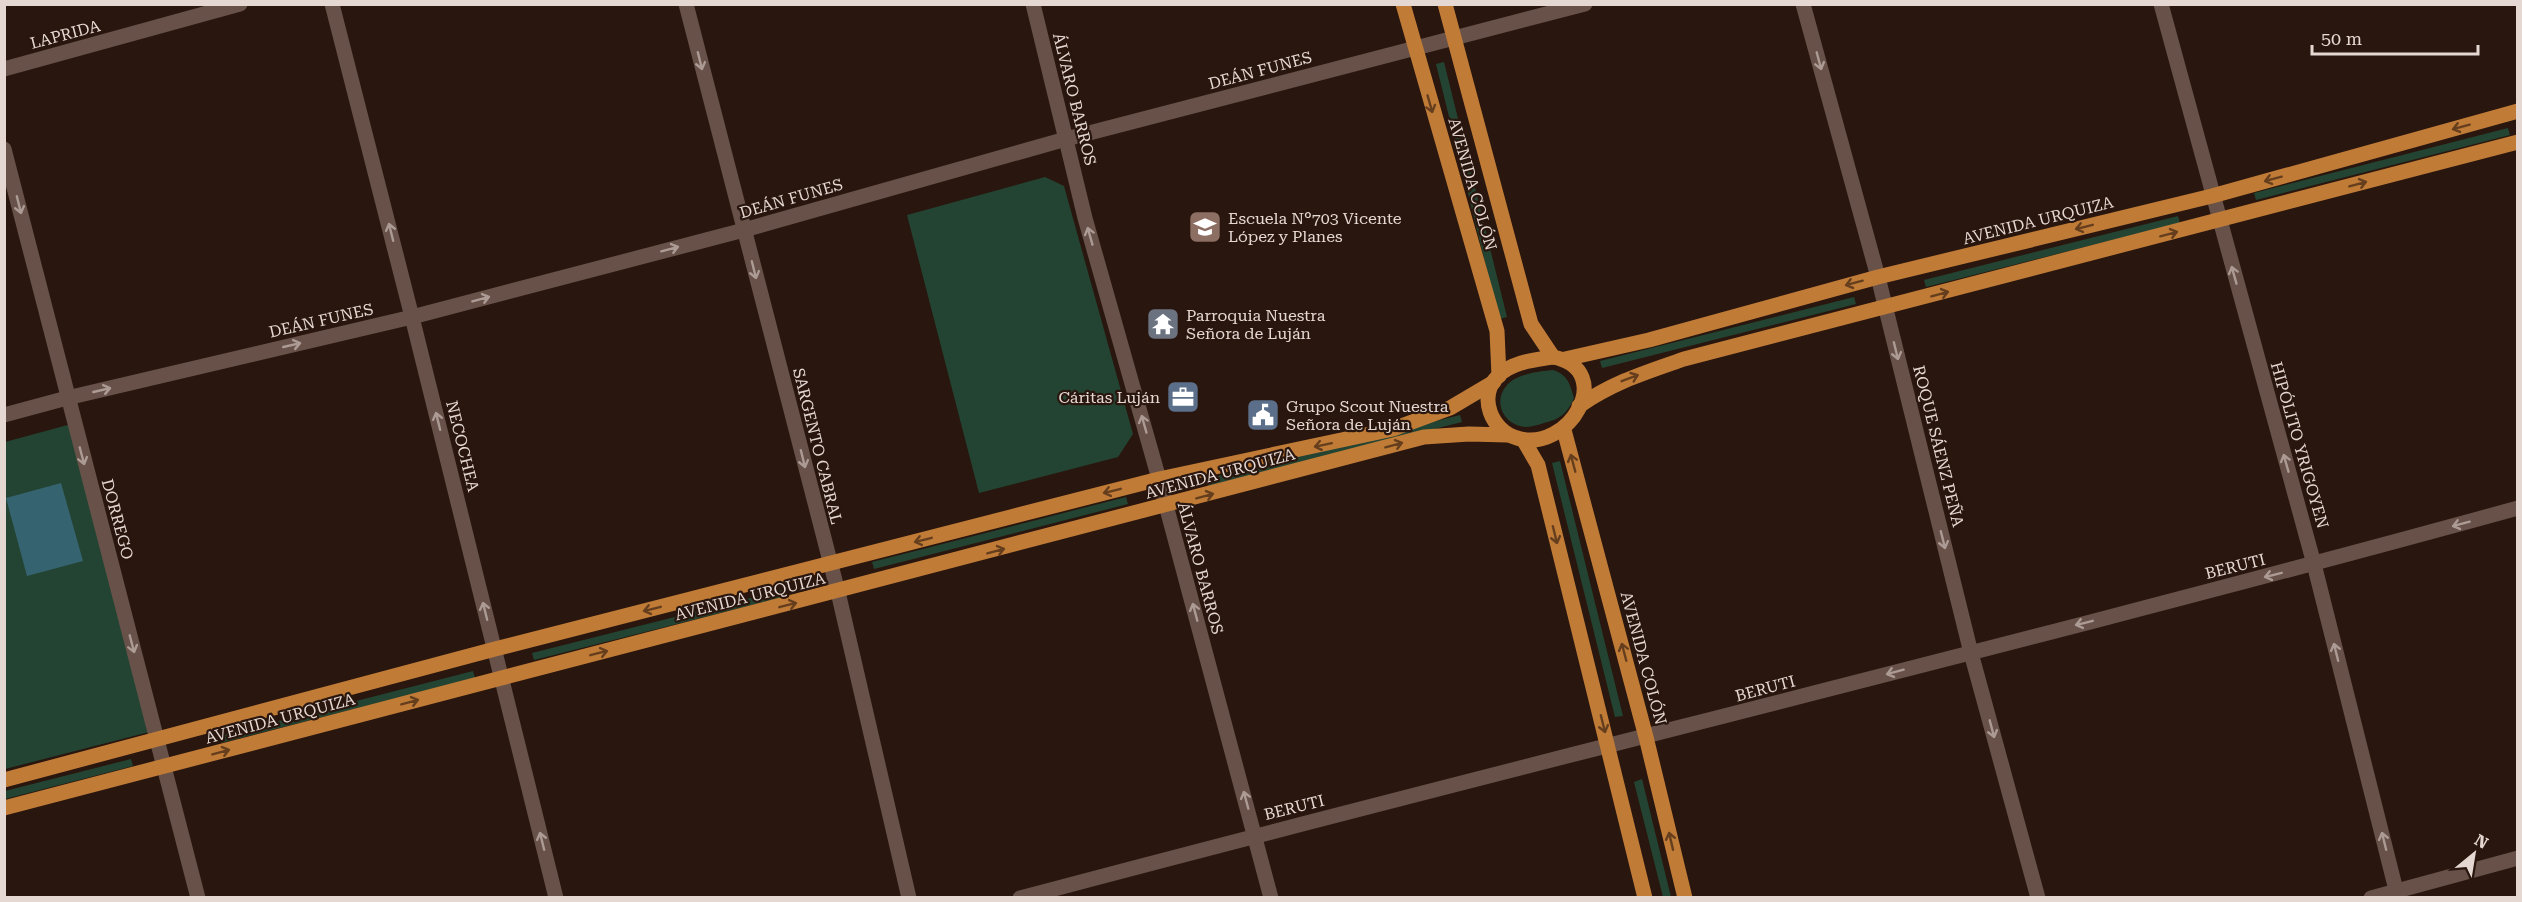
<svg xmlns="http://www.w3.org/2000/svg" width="2522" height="902" font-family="'Roboto Serif',serif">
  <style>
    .green { fill: #234432 }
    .water { fill: #366370 }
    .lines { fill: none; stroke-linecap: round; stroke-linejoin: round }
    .minor { stroke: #675148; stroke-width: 15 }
    .major { stroke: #c07b37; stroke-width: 15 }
    .oneway { stroke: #ac9b94 }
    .oneway2 { stroke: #653e1e }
    .labels { text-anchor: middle; stroke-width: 4.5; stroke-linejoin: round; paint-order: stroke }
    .street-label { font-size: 16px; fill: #e5d7d2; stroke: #29160e }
    .poi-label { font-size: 16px; fill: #e5d7d2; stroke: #29160e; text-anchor: start }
  </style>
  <rect width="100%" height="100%" fill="#29160e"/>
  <g class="green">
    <path d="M 1444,62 L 1507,317 L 1499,319 L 1436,64 Z"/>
    <path d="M 2508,128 L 2510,135 L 2256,200 L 2254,193 Z"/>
    <path d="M 1045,177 L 1064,186 L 1133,434 L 1118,457 L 979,493 L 907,215 Z"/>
    <path d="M 2178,216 L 2180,223 L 1926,287 L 1924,280 Z"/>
    <path d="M 1854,297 L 1856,304 L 1602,368 L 1600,361 Z"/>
    <path d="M 1553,370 C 1568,375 1570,384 1574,398 C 1567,414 1560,419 1544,423 C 1538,425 1531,427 1525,427 C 1503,425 1491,400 1509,383 C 1519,374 1540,371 1553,370 Z"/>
    <path d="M 1460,415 L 1462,422 L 1208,486 L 1206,479 Z"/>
    <path d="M 75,423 L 157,730 L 5,769 L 5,442 Z"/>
    <path d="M 1560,461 L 1623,716 L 1615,717 L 1552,463 Z"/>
    <path d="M 1126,497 L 1128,504 L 874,569 L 872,562 Z"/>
    <path d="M 786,589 L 788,596 L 534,660 L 532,653 Z"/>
    <path d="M 473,671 L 475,678 L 221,743 L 220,736 Z"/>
    <path d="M 131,759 L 133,766 L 5,799 L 5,791 Z"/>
    <path d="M 1642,779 L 1671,897 L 1663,897 L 1634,782 Z"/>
  </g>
  <path class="water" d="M 61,483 L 83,561 L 27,576 L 6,498 Z"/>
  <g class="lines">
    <g class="minor">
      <path d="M 332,4 L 412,317 L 556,898"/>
      <path d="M 686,4 L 838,592 L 909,898"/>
      <path d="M 1033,4 L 1085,218 L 1159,479 L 1271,898"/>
      <path d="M 1803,4 L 1878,277 L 1971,653 L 2038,898"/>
      <path d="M 2161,4 L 2314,564 L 2398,898"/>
      <path d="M 4,69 L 240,4"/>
      <path d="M 4,149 L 198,898"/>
      <path d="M 4,415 L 67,398 L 412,317 L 744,230 L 1066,139 L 1585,4"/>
      <path d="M 1020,898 C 1518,765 2020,645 2518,508"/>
      <path d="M 2371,898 L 2518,858"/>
    </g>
    <g class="major">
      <path d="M 1403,4 L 1497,331 L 1499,376"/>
      <path d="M 1445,4 L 1531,324 L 1553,357"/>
      <path d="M 1553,357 C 1618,370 1569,454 1517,438 C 1492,431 1477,397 1498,376 C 1512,362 1534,360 1553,357 Z"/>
      <path d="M 1565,359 L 1649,340 L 1878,277 L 2212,196 L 2518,111"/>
      <path d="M 1579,406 C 1614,382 1644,373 1684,359 L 2518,142"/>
      <path d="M 1564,430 L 1646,737 L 1685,898"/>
      <path d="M 1524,441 L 1538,465 L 1645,898"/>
      <path d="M 4,780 L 495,649 L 1159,479 L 1393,429 L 1450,408 L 1494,382"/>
      <path d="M 4,808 C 478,685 952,564 1424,437 L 1469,434 L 1507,435"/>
    </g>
  </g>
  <defs><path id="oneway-shaft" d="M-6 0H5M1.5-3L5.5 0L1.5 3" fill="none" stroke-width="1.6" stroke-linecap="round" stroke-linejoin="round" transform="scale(1.5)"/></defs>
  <g class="oneway">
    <use href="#oneway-shaft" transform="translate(700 61) rotate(76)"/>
    <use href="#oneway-shaft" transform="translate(1819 61) rotate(75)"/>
    <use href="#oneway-shaft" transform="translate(19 205) rotate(76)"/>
    <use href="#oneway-shaft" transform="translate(391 232) rotate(-104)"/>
    <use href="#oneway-shaft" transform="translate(1090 236) rotate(-106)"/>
    <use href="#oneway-shaft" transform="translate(670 249) rotate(-15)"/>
    <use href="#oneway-shaft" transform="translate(754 270) rotate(76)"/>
    <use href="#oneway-shaft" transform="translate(2234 275) rotate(-106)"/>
    <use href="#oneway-shaft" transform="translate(481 299) rotate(-15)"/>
    <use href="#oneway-shaft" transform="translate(292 345) rotate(-13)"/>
    <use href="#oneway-shaft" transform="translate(1896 351) rotate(76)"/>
    <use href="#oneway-shaft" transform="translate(102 390) rotate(-13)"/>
    <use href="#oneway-shaft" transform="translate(438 421) rotate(-104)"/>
    <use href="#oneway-shaft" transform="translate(1144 424) rotate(-106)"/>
    <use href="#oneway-shaft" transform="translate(82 456) rotate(75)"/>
    <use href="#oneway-shaft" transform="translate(803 459) rotate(76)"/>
    <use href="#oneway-shaft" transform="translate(2286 463) rotate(-106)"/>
    <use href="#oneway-shaft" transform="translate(2461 524) rotate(165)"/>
    <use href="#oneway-shaft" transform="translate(1943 540) rotate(76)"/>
    <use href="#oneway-shaft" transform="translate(2273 575) rotate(166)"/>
    <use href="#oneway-shaft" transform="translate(485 611) rotate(-104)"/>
    <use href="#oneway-shaft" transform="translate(1195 612) rotate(-105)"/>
    <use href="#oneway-shaft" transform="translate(2084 623) rotate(166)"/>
    <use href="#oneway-shaft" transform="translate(132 644) rotate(75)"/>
    <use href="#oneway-shaft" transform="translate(2336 652) rotate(-104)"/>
    <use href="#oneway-shaft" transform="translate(1895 672) rotate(165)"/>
    <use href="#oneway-shaft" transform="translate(1992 729) rotate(75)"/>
    <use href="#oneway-shaft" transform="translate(1246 800) rotate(-105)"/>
    <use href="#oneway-shaft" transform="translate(542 841) rotate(-104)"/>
    <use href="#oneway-shaft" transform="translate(2384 841) rotate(-104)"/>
  </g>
  <g class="oneway2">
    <use href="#oneway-shaft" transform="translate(1430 104) rotate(74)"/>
    <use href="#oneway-shaft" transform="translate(2461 127) rotate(165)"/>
    <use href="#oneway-shaft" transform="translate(2273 179) rotate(165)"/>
    <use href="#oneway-shaft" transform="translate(2358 184) rotate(-15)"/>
    <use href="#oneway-shaft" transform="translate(2084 227) rotate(166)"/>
    <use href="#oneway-shaft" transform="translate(2169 234) rotate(-15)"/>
    <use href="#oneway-shaft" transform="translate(1854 283) rotate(165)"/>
    <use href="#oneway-shaft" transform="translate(1940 294) rotate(-15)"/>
    <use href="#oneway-shaft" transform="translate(1630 378) rotate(-21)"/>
    <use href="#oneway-shaft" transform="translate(1323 445) rotate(168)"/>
    <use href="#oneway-shaft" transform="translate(1394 445) rotate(-15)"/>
    <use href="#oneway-shaft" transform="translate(1573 463) rotate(-105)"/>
    <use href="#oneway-shaft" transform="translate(1112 491) rotate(166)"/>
    <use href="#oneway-shaft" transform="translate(1205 496) rotate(-15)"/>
    <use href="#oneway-shaft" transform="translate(1555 535) rotate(76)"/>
    <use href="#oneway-shaft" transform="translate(923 540) rotate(166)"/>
    <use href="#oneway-shaft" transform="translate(996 551) rotate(-15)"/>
    <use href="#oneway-shaft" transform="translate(788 605) rotate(-14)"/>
    <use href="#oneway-shaft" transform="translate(652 609) rotate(166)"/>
    <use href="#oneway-shaft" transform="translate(1624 652) rotate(-105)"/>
    <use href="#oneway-shaft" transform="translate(599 653) rotate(-14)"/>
    <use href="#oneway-shaft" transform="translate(410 702) rotate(-15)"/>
    <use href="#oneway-shaft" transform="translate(1603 724) rotate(76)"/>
    <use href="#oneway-shaft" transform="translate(221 752) rotate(-15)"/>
    <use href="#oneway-shaft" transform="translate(1671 841) rotate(-103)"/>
  </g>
  <defs>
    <symbol id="school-square" viewBox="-11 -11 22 22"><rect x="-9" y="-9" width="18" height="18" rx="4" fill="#8d6e63" stroke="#29160e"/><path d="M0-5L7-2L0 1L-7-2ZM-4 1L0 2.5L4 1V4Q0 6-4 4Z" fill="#fff"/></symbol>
    <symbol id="temple-square" viewBox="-11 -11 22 22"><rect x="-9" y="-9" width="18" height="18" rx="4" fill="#6b7280" stroke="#29160e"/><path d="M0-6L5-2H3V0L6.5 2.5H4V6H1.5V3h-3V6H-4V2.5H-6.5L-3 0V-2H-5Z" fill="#fff"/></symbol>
    <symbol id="office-square" viewBox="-11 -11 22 22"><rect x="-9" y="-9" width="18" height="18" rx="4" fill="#5c6f8a" stroke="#29160e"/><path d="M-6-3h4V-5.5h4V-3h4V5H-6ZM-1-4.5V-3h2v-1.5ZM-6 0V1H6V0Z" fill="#fff"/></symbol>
    <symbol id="civic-square" viewBox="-11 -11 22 22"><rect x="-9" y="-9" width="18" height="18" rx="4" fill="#5c6f8a" stroke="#29160e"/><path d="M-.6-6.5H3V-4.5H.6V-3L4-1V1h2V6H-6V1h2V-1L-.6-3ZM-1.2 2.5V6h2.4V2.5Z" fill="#fff"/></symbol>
  </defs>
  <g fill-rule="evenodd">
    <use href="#school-square" x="1186" y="208" width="38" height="38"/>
    <use href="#temple-square" x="1144" y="305" width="38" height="38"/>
    <use href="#office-square" x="1164" y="378" width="38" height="38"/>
    <use href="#civic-square" x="1244" y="396" width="38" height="38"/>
  </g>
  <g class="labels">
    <g class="street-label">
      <text transform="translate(65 34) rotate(-15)" y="6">LAPRIDA</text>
      <text transform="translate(1260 70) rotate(-15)" y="6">DEÁN FUNES</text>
      <text transform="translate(1075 99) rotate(76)" y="6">ÁLVARO BARROS</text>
      <text transform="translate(1473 184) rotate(74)" y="6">AVENIDA COLÓN</text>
      <text transform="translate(791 198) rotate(-16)" y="6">DEÁN FUNES</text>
      <text transform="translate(2038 220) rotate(-14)" y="6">AVENIDA URQUIZA</text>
      <text transform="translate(321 320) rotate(-13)" y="6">DEÁN FUNES</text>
      <text transform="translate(2300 445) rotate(74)" y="6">HIPÓLITO YRIGOYEN</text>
      <text transform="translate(463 446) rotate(76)" y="6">NECOCHEA</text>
      <text transform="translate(818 446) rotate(76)" y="6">SARGENTO CABRAL</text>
      <text transform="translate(1939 446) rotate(76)" y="6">ROQUE SÁENZ PEÑA</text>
      <text transform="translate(1220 473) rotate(-15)" y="6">AVENIDA URQUIZA</text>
      <text transform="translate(118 519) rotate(75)" y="6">DORREGO</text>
      <text transform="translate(2235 566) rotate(-14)" y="6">BERUTI</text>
      <text transform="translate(1201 568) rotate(75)" y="6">ÁLVARO BARROS</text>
      <text transform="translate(750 596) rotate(-14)" y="6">AVENIDA URQUIZA</text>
      <text transform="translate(1644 658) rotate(75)" y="6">AVENIDA COLÓN</text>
      <text transform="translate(1765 688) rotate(-15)" y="6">BERUTI</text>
      <text transform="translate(280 718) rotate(-15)" y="6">AVENIDA URQUIZA</text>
      <text transform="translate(1294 807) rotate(-14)" y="6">BERUTI</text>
    </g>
    <g class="poi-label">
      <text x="1228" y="224">Escuela N°703 Vicente<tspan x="1228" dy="18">López y Planes</tspan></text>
      <text x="1186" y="321">Parroquia Nuestra<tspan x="1186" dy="18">Señora de Luján</tspan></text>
      <text x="1160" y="403" text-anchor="end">Cáritas Luján</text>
      <text x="1286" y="412">Grupo Scout Nuestra<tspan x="1286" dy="18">Señora de Luján</tspan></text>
    </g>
  </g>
  <rect width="2522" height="902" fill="none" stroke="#e5d7d2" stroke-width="12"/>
  <g transform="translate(2474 854) rotate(30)" stroke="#29160e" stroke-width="4.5" paint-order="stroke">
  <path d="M0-4.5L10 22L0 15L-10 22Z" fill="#e5d7d2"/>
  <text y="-9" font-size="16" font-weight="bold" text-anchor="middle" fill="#e5d7d2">N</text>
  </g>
  <path d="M2312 45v9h166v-9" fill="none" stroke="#e5d7d2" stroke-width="3"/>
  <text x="2321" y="45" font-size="18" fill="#e5d7d2" stroke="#29160e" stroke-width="4.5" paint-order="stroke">50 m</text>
</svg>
